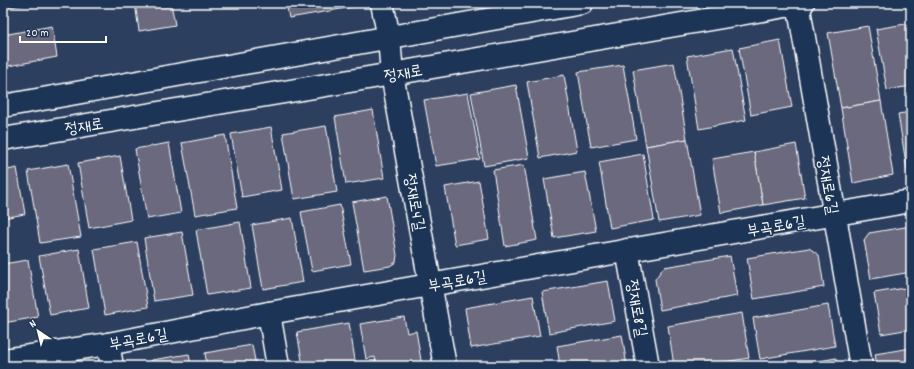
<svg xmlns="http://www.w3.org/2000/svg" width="914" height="369" font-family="Dekko,'Poor Story',sans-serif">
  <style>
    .building { fill: #6a697d; stroke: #fff }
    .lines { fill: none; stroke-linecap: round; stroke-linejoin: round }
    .minor-casing { stroke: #fff; stroke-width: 25 }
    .tertiary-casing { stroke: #fff; stroke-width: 25 }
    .minor { stroke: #1d3557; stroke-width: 22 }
    .tertiary { stroke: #1d3557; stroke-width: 22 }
    .labels { text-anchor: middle; stroke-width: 3; stroke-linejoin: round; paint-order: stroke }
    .street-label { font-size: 16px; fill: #fff; stroke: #1d3557 }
  </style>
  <rect width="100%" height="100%" fill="#2c3f5f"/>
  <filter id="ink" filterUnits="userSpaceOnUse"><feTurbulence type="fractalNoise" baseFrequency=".025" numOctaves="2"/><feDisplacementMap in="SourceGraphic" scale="8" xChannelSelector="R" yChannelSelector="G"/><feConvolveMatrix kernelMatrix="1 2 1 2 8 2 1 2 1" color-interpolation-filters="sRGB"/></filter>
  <g filter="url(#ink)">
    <g class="building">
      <path d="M 3,3 L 34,3 L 3,8 Z"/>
      <path d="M 135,3 L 171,3 L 175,25 L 139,31 Z"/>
      <path d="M 286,3 L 357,3 L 358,6 L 289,18 Z"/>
      <path d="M 911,23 L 911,86 L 887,90 L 876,29 Z"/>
      <path d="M 52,26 L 57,57 L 3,67 L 3,35 Z"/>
      <path d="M 868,26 L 881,101 L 841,108 L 828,33 Z"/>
      <path d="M 780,40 L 792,107 L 751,115 L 739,48 Z"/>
      <path d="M 733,48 L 746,120 L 699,129 L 687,56 Z"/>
      <path d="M 674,63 L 687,139 L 646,146 L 633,70 Z"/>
      <path d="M 623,65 L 636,139 L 591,147 L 578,72 Z"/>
      <path d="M 564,75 L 577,151 L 540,158 L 527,82 Z"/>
      <path d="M 516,85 L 529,158 L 484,166 L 471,93 Z"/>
      <path d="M 468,93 L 480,159 L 436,166 L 424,100 Z"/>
      <path d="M 881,101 L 893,175 L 853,183 L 841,108 Z"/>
      <path d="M 373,110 L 384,178 L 346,184 L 335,117 Z"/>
      <path d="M 911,112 L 911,182 L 909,182 L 898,114 Z"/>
      <path d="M 326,126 L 337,192 L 294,199 L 283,133 Z"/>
      <path d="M 271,127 L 282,190 L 242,197 L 231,134 Z"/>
      <path d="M 225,135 L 237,208 L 195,215 L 182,143 Z"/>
      <path d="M 687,139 L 700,215 L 659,222 L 646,146 Z"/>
      <path d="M 169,143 L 181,213 L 147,219 L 135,149 Z"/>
      <path d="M 796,144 L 805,198 L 763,205 L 754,152 Z"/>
      <path d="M 754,152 L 763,205 L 721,213 L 712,159 Z"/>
      <path d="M 643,154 L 654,220 L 610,228 L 599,162 Z"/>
      <path d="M 120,156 L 131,220 L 89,228 L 78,163 Z"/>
      <path d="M 68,164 L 81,237 L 40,243 L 28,171 Z"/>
      <path d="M 524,165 L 537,240 L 505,246 L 493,170 Z"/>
      <path d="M 17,168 L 25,214 L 3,218 L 3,171 Z"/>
      <path d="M 585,172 L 596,231 L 554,238 L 544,179 Z"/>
      <path d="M 479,181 L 489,239 L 455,245 L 445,187 Z"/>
      <path d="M 387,196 L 397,255 L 396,262 L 390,266 L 364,270 L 352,202 Z"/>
      <path d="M 340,205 L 351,264 L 312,271 L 301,212 Z"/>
      <path d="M 292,218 L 303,282 L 263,289 L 252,225 Z"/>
      <path d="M 240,222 L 251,288 L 207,295 L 196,230 Z"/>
      <path d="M 911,226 L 911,272 L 871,279 L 864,240 L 869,233 Z"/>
      <path d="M 182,232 L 193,295 L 154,301 L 144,238 Z"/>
      <path d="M 137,242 L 148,307 L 105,315 L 94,249 Z"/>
      <path d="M 809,248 L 819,255 L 824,287 L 754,299 L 747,258 Z"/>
      <path d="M 79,249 L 89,308 L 50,315 L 39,256 Z"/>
      <path d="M 730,256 L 737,296 L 660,310 L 655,279 L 664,267 Z"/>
      <path d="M 28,260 L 38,317 L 3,323 L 3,264 Z"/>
      <path d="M 608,281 L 615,321 L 549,333 L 542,292 Z"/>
      <path d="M 911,287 L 911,329 L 881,334 L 874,293 Z"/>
      <path d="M 533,296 L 540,336 L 471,348 L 465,308 Z"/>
      <path d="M 828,305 L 835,346 L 760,359 L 753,318 Z"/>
      <path d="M 742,313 L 749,358 L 701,366 L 674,366 L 668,326 Z"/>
      <path d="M 404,317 L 407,333 L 416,331 L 422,366 L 376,366 L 375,357 L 366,359 L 360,324 Z"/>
      <path d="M 349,323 L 356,366 L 303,366 L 297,332 Z"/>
      <path d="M 622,335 L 627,366 L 560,366 L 557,346 Z"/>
      <path d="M 252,345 L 256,366 L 207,366 L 205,353 Z"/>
      <path d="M 911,348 L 911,366 L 877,366 L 875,354 Z"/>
      <path d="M 189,354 L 191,366 L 147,366 L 152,360 Z"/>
      <path d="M 836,358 L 837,366 L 792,366 Z"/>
    </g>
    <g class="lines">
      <defs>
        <g id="minor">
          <path d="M 382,3 L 389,38 L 392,74 L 445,366"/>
          <path d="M 798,3 L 861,366"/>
          <path d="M 627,250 L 648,366"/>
          <path d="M 269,313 L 278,366"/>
          <path d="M 108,344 L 112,366"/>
          <path d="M 3,360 L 108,344 L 269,313 L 911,201"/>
        </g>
        <g id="tertiary">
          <path d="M 3,106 L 582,3"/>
          <path d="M 3,139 L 392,74 L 803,3"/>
        </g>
      </defs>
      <use href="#minor" class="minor-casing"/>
      <use href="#tertiary" class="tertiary-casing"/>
      <use href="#minor" class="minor"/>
      <use href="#tertiary" class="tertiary"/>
    </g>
  </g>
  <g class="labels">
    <g class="street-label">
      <text transform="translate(403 72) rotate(-10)" y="6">정재로</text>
      <text transform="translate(84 125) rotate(-9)" y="6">정재로</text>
      <text transform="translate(829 185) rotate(80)" y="6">정재로6길</text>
      <text transform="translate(416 202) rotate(80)" y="6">정재로4길</text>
      <text transform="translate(776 225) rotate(-10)" y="6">부곡로6길</text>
      <text transform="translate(457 280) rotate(-10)" y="6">부곡로6길</text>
      <text transform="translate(638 308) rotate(80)" y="6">정재로8길</text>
      <text transform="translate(138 338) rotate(-11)" y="6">부곡로6길</text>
    </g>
  </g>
  <rect width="914" height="369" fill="none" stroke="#1d3557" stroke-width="16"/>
  <rect x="8" y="8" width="898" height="353" fill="none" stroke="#fff" stroke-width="1.5" filter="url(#ink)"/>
  <g transform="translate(38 331) rotate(325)" stroke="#1d3557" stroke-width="3" paint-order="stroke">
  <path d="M0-3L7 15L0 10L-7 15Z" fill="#ffffff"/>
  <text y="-6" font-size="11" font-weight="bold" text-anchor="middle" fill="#ffffff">N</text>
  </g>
  <path d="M20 36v6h86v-6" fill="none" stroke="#ffffff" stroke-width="2"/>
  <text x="26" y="36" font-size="12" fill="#ffffff" stroke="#1d3557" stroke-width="3" paint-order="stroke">20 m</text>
</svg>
